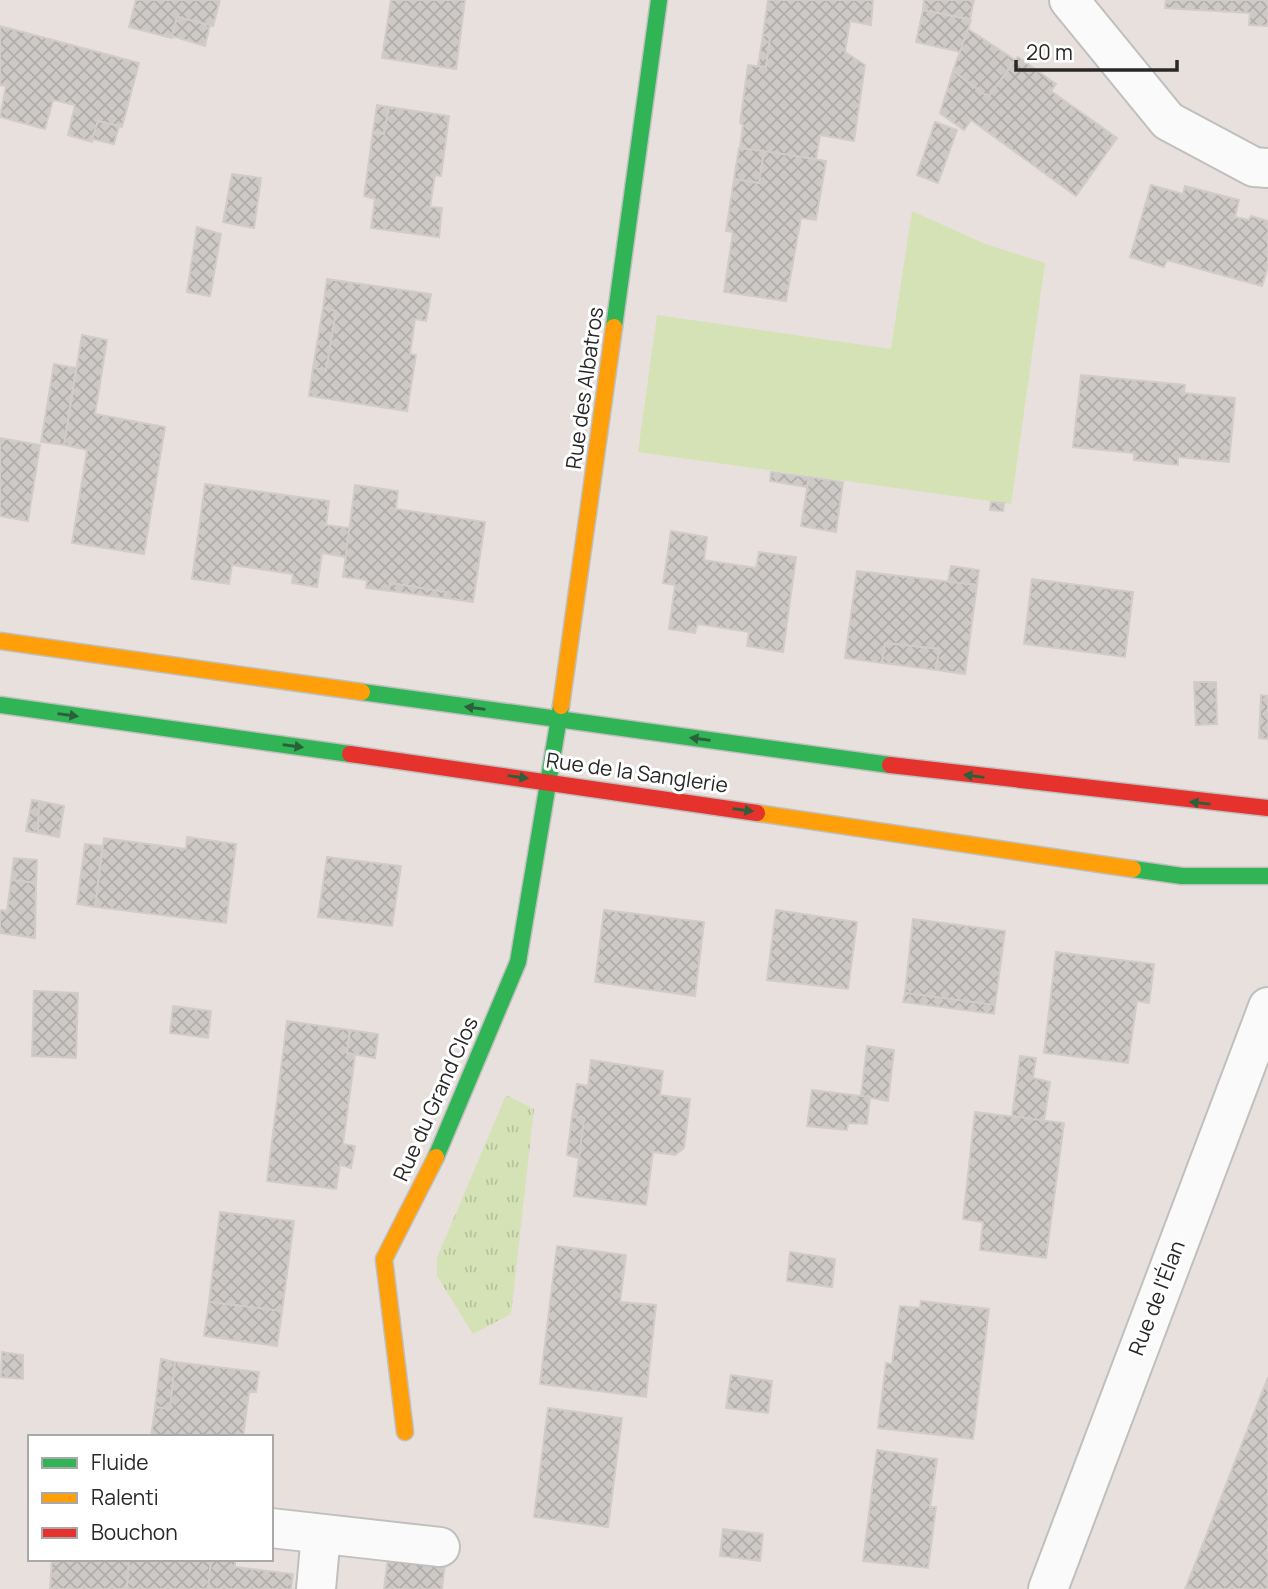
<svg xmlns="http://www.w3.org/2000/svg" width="1268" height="1589" font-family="Manrope,sans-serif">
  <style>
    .grass { fill: url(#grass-tufts) }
    .park { fill: #d5e2b5 }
    .building { fill: url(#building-cross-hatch); stroke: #d2ccc9; stroke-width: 2 }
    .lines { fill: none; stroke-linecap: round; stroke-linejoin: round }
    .street-casing { stroke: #c0bfbf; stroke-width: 42 }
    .fast-casing { stroke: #c0bfbf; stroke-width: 19 }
    .slow-casing { stroke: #c0bfbf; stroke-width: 19 }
    .jam-casing { stroke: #c0bfbf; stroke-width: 19 }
    .street { stroke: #fbfafa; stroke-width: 38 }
    .fast { stroke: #30b455; stroke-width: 16 }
    .slow { stroke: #ff9f0a; stroke-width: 16 }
    .jam { stroke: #e5322d; stroke-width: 16 }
    .oneway { fill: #2b603a }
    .labels { text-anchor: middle; stroke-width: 6; stroke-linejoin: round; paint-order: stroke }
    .street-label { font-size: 21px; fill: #282828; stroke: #fff }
  </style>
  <defs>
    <pattern id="grass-tufts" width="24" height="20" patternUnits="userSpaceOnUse" patternTransform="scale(1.75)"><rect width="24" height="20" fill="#d5e2b5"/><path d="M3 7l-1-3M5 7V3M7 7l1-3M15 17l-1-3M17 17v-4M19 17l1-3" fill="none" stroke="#b7c29c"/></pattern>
    <pattern id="building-cross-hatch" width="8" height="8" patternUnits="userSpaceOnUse" patternTransform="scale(1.75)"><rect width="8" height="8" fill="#cdc9c6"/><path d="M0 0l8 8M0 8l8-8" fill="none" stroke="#b0adaa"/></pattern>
  </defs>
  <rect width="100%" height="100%" fill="#e7e0dd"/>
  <path class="grass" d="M 506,1095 L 534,1109 L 511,1314 L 473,1334 L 437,1276 L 437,1258 Z"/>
  <path class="park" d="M 912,211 L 985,244 L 1045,263 L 1011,504 L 638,452 L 657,315 L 891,349 Z"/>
  <g class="building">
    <path d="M 136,0 L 220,0 L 213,26 L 177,17 L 172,38 L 129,27 Z"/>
    <path d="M 391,0 L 465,0 L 456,69 L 382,58 Z"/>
    <path d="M 768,0 L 873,0 L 871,25 L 850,21 L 845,52 L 865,65 L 854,141 L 820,135 L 816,159 L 740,148 L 743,125 L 740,123 L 748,65 L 766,67 L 770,36 L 763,35 Z"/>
    <path d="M 924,0 L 974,0 L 970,19 L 923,10 Z"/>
    <path d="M 1166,0 L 1268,0 L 1268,26 L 1249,25 L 1250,13 L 1165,8 Z"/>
    <path d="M 923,10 L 971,20 L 961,52 L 916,42 Z"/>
    <path d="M 177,17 L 210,25 L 205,46 L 172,36 Z"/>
    <path d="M 0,26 L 139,63 L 122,127 L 98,121 L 92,142 L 68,135 L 75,105 L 53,100 L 45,129 L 0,117 L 6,86 L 0,85 Z"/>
    <path d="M 968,29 L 1015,60 L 988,97 L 953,71 Z"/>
    <path d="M 763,35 L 770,36 L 766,67 L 758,66 Z"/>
    <path d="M 1018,57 L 1056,84 L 1051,91 L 1117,138 L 1076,196 L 971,120 L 964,130 L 940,113 L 953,71 L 988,97 Z"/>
    <path d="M 377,105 L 389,107 L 384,134 L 373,132 Z"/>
    <path d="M 389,107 L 449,116 L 441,176 L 435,175 L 430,207 L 442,208 L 439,237 L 371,228 L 375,199 L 364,196 L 373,132 L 384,134 Z"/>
    <path d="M 98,121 L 119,126 L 114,144 L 92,139 Z"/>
    <path d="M 935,122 L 957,130 L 938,183 L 917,175 Z"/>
    <path d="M 739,148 L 764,151 L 759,183 L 734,179 Z"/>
    <path d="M 764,151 L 826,161 L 816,220 L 801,218 L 786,301 L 724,292 L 733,232 L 726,231 L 734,179 L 759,183 Z"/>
    <path d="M 232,174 L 261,178 L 254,228 L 223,222 Z"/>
    <path d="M 1151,185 L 1183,194 L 1185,186 L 1239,200 L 1235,217 L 1249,220 L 1251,216 L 1268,221 L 1268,266 L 1262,286 L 1167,260 L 1164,267 L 1130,257 Z"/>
    <path d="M 197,227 L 221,234 L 210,296 L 187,292 Z"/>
    <path d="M 327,279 L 431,294 L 426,321 L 415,319 L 410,354 L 416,355 L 407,411 L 309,396 L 313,368 L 326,370 L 336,311 L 323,308 Z"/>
    <path d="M 323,308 L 336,311 L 326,370 L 313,368 Z"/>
    <path d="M 82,335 L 107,340 L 95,414 L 165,427 L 144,554 L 72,543 L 87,450 L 64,445 Z"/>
    <path d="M 54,364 L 76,368 L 64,445 L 41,442 Z"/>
    <path d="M 1081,375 L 1185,385 L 1184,393 L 1235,398 L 1229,462 L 1178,457 L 1178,465 L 1134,460 L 1134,453 L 1073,447 Z"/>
    <path d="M 0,438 L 40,445 L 28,521 L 0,516 Z"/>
    <path d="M 771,472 L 809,477 L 807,487 L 770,481 Z"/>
    <path d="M 809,477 L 843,482 L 836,532 L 801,526 Z"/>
    <path d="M 205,484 L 329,501 L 326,525 L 350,528 L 346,557 L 322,553 L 317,587 L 292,583 L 293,574 L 232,565 L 229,584 L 192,579 Z"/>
    <path d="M 355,485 L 398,491 L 396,509 L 485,522 L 473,602 L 445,598 L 446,592 L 390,583 L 389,591 L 366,588 L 367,580 L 343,577 Z"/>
    <path d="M 991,502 L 1004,503 L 1003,511 L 990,510 Z"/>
    <path d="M 671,531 L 707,537 L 704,560 L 756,568 L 759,552 L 796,557 L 783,652 L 747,646 L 749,632 L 698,624 L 695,633 L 669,629 L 675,585 L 663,583 Z"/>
    <path d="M 951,566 L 979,570 L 977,585 L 948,582 Z"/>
    <path d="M 857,571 L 977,585 L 965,674 L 936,670 L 939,649 L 885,643 L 882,663 L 845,658 Z"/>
    <path d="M 1032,579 L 1133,592 L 1125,657 L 1024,644 Z"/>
    <path d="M 390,583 L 446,592 L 445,598 L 389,591 Z"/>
    <path d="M 885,643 L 939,649 L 936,670 L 882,663 Z"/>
    <path d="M 1194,682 L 1216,682 L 1217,724 L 1196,725 Z"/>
    <path d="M 1261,695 L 1268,696 L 1268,739 L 1259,738 Z"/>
    <path d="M 32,800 L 39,801 L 38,833 L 26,831 Z"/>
    <path d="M 39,801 L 64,806 L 59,837 L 38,833 Z"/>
    <path d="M 187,837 L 236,844 L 226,923 L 95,907 L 104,838 L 186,849 Z"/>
    <path d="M 85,844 L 102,846 L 95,907 L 77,904 Z"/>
    <path d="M 327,857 L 401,866 L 392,926 L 318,917 Z"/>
    <path d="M 14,858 L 37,860 L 36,883 L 11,880 Z"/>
    <path d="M 11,880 L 36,883 L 35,938 L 0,933 L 0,910 L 7,911 Z"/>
    <path d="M 604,910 L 704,922 L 695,996 L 595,982 Z"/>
    <path d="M 776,910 L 857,922 L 848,989 L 767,980 Z"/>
    <path d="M 913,919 L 1005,931 L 995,1005 L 905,993 Z"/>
    <path d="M 1056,952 L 1154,964 L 1149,1003 L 1137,1001 L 1128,1063 L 1044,1053 Z"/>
    <path d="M 34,991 L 78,993 L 76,1058 L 32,1056 Z"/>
    <path d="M 905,993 L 995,1005 L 994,1014 L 903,1002 Z"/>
    <path d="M 173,1006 L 211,1011 L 208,1038 L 170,1033 Z"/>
    <path d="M 287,1021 L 350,1030 L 347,1053 L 355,1055 L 343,1144 L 355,1146 L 351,1168 L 340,1165 L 336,1189 L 267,1181 Z"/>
    <path d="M 350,1030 L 378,1034 L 375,1058 L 347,1053 Z"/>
    <path d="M 867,1046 L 894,1050 L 888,1101 L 861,1096 Z"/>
    <path d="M 1020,1056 L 1036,1058 L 1033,1078 L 1050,1082 L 1044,1121 L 1012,1116 Z"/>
    <path d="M 591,1060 L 663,1071 L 660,1095 L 690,1099 L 684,1148 L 675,1155 L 653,1152 L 646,1205 L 574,1196 L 584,1118 L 572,1117 L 577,1084 L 588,1086 Z"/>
    <path d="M 812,1090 L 870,1097 L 867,1124 L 848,1123 L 847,1130 L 807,1126 Z"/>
    <path d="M 975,1112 L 1064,1123 L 1046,1258 L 980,1250 L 983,1222 L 963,1219 Z"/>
    <path d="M 572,1117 L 584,1118 L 579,1158 L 567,1155 Z"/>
    <path d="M 220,1212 L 294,1221 L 282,1311 L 209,1302 Z"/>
    <path d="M 557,1246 L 626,1255 L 620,1302 L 656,1305 L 646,1397 L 540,1384 Z"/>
    <path d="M 790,1252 L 835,1259 L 832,1287 L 787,1281 Z"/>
    <path d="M 921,1301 L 989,1309 L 973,1439 L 878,1428 L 886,1363 L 892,1364 L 900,1306 L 920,1308 Z"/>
    <path d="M 209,1302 L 282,1311 L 277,1346 L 204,1336 Z"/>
    <path d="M 2,1352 L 23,1355 L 23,1379 L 1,1377 Z"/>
    <path d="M 161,1359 L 175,1362 L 170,1409 L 155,1407 Z"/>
    <path d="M 175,1362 L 259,1372 L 256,1392 L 249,1392 L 243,1437 L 151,1437 L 155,1407 L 170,1409 Z"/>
    <path d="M 731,1375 L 772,1381 L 768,1413 L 726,1408 Z"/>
    <path d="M 1268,1377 L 1268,1589 L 1185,1589 L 1192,1572 Z"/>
    <path d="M 548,1408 L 622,1418 L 608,1527 L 534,1517 Z"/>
    <path d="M 877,1450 L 937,1459 L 930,1507 L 936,1507 L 928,1568 L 863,1561 Z"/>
    <path d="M 723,1529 L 763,1534 L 760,1561 L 720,1556 Z"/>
    <path d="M 388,1557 L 445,1563 L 442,1589 L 384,1589 Z"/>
    <path d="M 52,1559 L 129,1560 L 127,1589 L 50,1589 Z"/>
    <path d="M 211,1559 L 235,1561 L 235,1567 L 293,1574 L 291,1589 L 208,1589 Z"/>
    <path d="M 211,1559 L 208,1589 L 127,1589 L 129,1559 Z"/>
  </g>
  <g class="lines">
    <defs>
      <g id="street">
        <path d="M 1069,0 L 1168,121 L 1254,167 L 1268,168"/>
        <path d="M 271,1528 L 440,1547"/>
        <path d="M 316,1589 L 321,1534"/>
        <path d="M 1048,1589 L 1268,1007"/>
      </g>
      <g id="fast">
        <path d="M 614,327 L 659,0"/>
        <path d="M 362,692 L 890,765"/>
        <path d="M 0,705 L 350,754"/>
        <path d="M 1133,869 L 1182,876 L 1268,876"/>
        <path d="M 436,1157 L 518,962 L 561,706"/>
      </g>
      <g id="slow">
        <path d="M 0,641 L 362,692"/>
        <path d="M 561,706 L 614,327"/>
        <path d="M 757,813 L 1133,869"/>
        <path d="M 405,1432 L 384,1259 L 436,1157"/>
      </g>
      <g id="jam">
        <path d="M 350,754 L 757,813"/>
        <path d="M 890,765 L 1268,808"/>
      </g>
    </defs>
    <use href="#street" class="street-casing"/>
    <use href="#fast" class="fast-casing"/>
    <use href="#slow" class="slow-casing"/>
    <use href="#jam" class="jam-casing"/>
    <use href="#street" class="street"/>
    <use href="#fast" class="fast"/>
    <use href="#slow" class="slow"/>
    <use href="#jam" class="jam"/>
  </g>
  <defs><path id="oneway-solid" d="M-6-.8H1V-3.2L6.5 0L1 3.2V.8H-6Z" transform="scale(1.75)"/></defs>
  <g class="oneway">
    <use href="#oneway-solid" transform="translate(475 708) rotate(-172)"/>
    <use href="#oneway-solid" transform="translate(68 715) rotate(8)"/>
    <use href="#oneway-solid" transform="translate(700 739) rotate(-172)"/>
    <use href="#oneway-solid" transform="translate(293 746) rotate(8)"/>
    <use href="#oneway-solid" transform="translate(974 776) rotate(-173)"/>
    <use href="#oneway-solid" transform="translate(518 777) rotate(8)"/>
    <use href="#oneway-solid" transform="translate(1200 803) rotate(-174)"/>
    <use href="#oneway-solid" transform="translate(743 810) rotate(8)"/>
  </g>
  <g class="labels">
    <g class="street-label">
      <text transform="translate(585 388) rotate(-82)" y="7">Rue des Albatros</text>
      <text transform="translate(637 773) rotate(8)" y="7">Rue de la Sanglerie</text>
      <text transform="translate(436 1099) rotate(-66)" y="7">Rue du Grand Clos</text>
      <text transform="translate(1157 1298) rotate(-69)" y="7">Rue de l'Élan</text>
    </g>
  </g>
  <rect x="28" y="1435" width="245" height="126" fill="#ffffff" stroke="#a9a9a9" stroke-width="2"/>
  <rect x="42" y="1458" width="35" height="10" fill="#30b455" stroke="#a9a9a9" stroke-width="2"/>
  <text x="91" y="1470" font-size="21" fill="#282828">Fluide</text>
  <rect x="42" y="1493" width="35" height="10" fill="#ff9f0a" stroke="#a9a9a9" stroke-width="2"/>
  <text x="91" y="1505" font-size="21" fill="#282828">Ralenti</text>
  <rect x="42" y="1528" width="35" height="10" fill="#e5322d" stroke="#a9a9a9" stroke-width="2"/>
  <text x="91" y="1540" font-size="21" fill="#282828">Bouchon</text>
  <path d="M1016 60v10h161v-10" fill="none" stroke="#282828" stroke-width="3.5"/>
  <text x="1026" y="60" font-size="21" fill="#282828" stroke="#ffffff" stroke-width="5" paint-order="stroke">20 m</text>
</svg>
